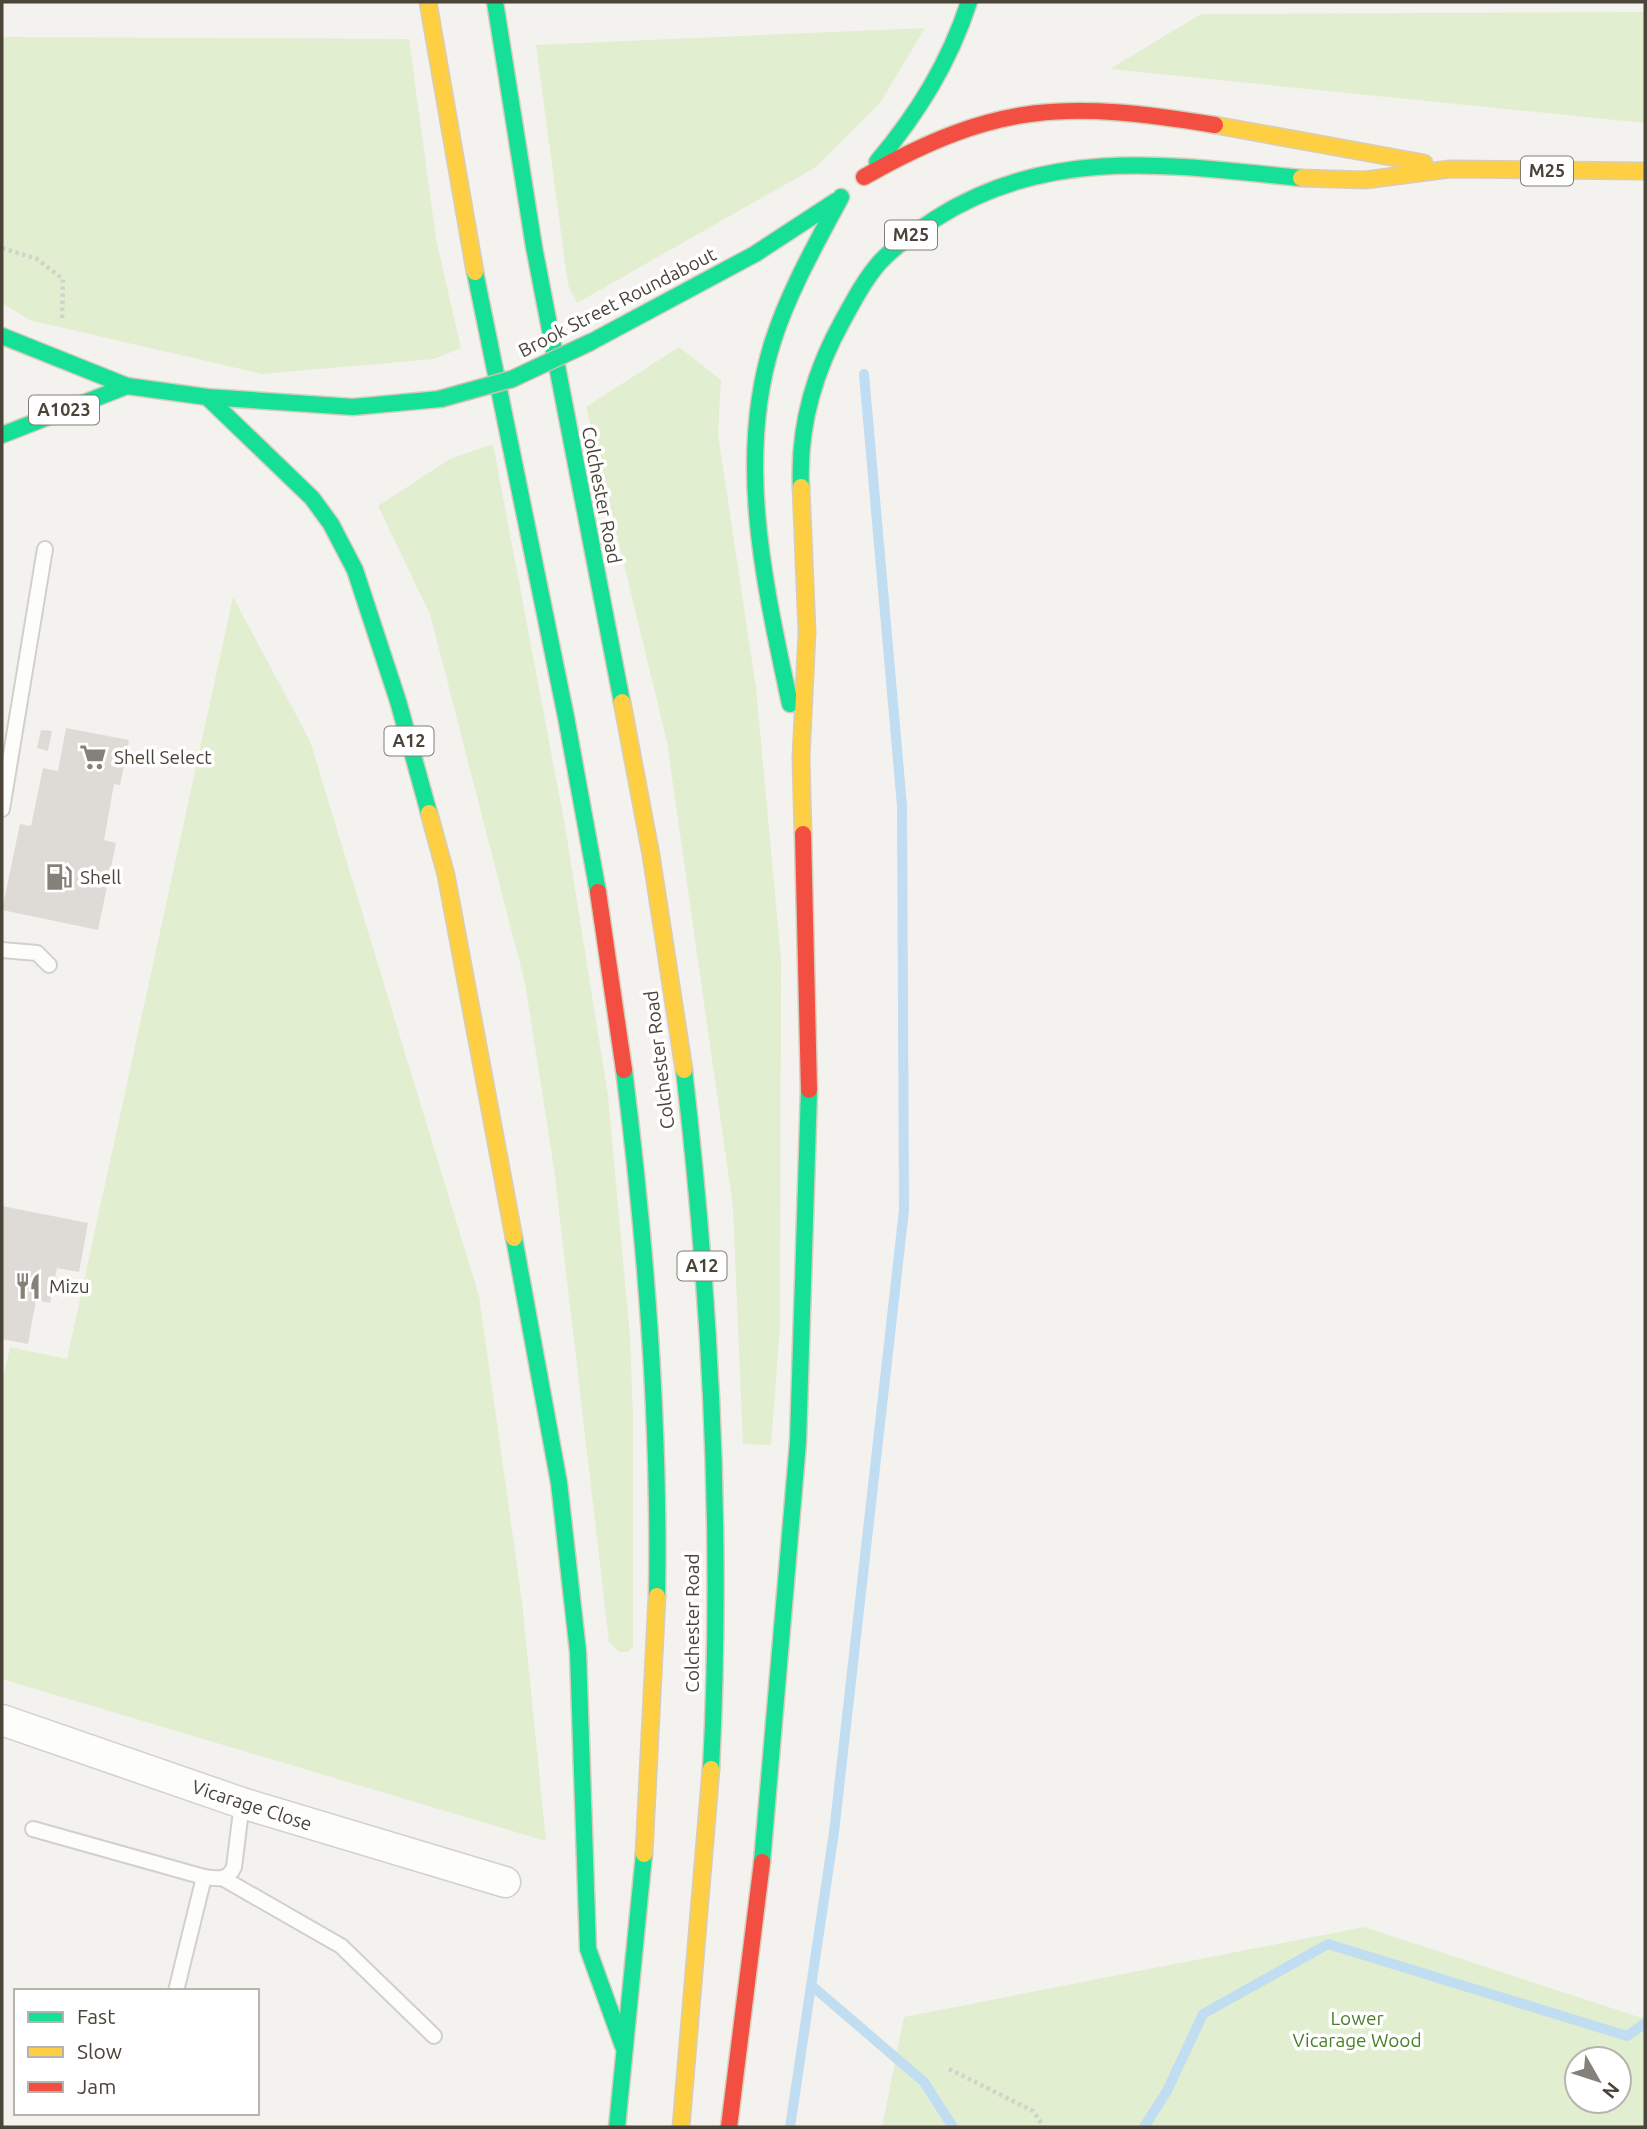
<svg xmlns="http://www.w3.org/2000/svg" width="1647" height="2129" font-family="Ubuntu,sans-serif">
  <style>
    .green { fill: #e1eecf; fill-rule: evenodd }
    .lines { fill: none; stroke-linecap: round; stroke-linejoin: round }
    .stream { stroke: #c0ddf1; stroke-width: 10 }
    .building { fill: #dedbd6 }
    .lane-casing { stroke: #d2d0cb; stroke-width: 18 }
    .street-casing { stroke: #d2d0cb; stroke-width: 33 }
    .fast-casing { stroke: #d6cebb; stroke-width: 19 }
    .slow-casing { stroke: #d6cebb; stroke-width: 19 }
    .jam-casing { stroke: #d6cebb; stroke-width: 19 }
    .path { stroke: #d3d2cc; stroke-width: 4.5; stroke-dasharray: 3.5 3.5; stroke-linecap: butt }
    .lane { stroke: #fdfdfc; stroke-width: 14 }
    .street { stroke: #fdfdfc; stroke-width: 30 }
    .fast { stroke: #16e098; stroke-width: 16 }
    .slow { stroke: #ffcf43; stroke-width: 16 }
    .jam { stroke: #f24e42; stroke-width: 16 }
    .fast-bridge-casing { stroke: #ccbfa9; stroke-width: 19; stroke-linecap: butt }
    .fast-bridge { stroke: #16e098; stroke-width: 16 }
    .labels { text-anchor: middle; stroke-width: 7; stroke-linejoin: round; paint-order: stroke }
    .shield { fill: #fff; stroke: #817c74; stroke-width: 2 }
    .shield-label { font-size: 18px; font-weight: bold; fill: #4b4439 }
    .street-label { font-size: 19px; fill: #4b4439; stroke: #fff }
    .poi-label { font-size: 19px; fill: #4b4439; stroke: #fff; text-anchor: start }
    .park-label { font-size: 19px; fill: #4a7f2a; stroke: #fff }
  </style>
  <rect width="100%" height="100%" fill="#f4f2ee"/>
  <g class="green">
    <path d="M 1645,12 L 1645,123 L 1110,69 L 1201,14 Z"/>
    <path d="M 925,28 L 880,103 L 816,167 L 577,303 L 568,285 L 536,45 Z"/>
    <path d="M 2,37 L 409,39 L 436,239 L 461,348 L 434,359 L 262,374 L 29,320 L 2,303 Z"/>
    <path d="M 679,347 L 721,380 L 718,434 L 756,688 L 781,959 L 780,1326 L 771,1445 L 743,1444 L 733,1207 L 667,742 L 586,407 Z"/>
    <path d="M 493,444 L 565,826 L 608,1096 L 630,1337 L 633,1417 L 633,1646 L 628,1652 L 619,1652 L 609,1642 L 554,1168 L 525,983 L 430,614 L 378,506 L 450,459 Z"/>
    <path d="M 233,597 L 310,741 L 479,1296 L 522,1601 L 546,1841 L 2,1679 L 2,1384 L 10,1347 L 67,1359 Z"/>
    <path d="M 1364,1927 L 1645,2019 L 1645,2127 L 882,2127 L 904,2017 ZM 1577,2059 L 1619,2059 L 1619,2101 L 1577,2101 Z"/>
  </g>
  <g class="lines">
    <g class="stream">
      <path d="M 811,1985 L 924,2082 L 953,2127"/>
      <path d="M 790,2127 L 834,1832 L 904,1210 L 902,806 L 864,374"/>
      <path d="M 1144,2127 L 1167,2091 L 1203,2014 L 1328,1944 L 1627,2036 L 1645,2023"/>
    </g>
  </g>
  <g class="building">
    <path d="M 66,728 L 129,740 L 120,785 L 114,784 L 104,840 L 116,843 L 98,930 L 2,910 L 20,824 L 31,826 L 43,768 L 58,771 Z"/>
    <path d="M 41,730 L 52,731 L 48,751 L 37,748 Z"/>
    <path d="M 2,1206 L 88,1223 L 79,1272 L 57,1268 L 50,1303 L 36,1300 L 28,1344 L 2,1339 Z"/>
  </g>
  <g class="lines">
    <defs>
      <g id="lane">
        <path d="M 2,809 L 45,549"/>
        <path d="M 2,950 L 37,953 L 49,965"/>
        <path d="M 33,1829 L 204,1877 C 218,1879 228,1881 234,1867 L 242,1803"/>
        <path d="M 224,1879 L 341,1946 L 434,2036"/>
        <path d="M 176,1991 L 204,1877"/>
      </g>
      <path id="street" d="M 2,1720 L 242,1803 L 505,1882"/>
      <g id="fast">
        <path d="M 495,2 L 534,247 L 622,702"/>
        <path d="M 877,162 C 918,113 949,63 969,2"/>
        <path d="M 475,272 L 566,717 L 598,892"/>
        <path d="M 2,336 L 127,386 L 207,397 L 353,407 L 440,399"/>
        <path d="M 591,342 L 755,254 L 836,201"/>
        <path d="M 207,397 L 312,498 L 331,524 L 355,570 L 398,701 L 429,813"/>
        <path d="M 2,435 L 127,386"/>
        <path d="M 801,487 C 798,427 814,372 843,320 C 854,300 865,279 880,262 C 896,245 916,232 935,219 C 1050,145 1172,165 1301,178"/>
        <path d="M 790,704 C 765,586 735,460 773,341 C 789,291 816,244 841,197"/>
        <path d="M 624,1070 C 646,1244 660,1420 657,1596"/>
        <path d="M 684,1070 C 711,1302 723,1535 711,1769"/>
        <path d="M 514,1238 L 559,1483 L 578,1652 L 588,1949 L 623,2046"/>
        <path d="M 762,1862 L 798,1442 L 809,1090"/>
        <path d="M 617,2127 L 644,1854"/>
      </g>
      <g id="slow">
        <path d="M 428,2 L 475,272"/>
        <path d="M 1215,125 L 1424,163"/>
        <path d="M 1301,178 L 1365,180 L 1450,169 L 1645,171"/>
        <path d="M 801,487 L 807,632 L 801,758 L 803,834"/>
        <path d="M 622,702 L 651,855 L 684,1070"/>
        <path d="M 429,813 L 446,875 L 514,1238"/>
        <path d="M 644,1854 L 657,1596"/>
        <path d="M 681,2127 L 711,1769"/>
      </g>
      <g id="jam">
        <path d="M 864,177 C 998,101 1066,101 1215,125"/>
        <path d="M 803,834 L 809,1090"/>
        <path d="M 598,892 L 624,1070"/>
        <path d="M 729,2127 L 762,1862"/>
      </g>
    </defs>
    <use href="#lane" class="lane-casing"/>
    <use href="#street" class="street-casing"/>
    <use href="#fast" class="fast-casing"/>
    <use href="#slow" class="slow-casing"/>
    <use href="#jam" class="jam-casing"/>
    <g class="path">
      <path d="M 2,248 L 37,259 L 63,279 L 62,320"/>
      <path d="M 949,2069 L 1033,2111 L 1044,2127"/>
    </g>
    <use href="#lane" class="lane"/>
    <use href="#street" class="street"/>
    <use href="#fast" class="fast"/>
    <use href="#slow" class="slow"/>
    <use href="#jam" class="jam"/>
    <defs>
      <path id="fast-bridge" d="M 440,399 L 512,379 L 591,342"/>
    </defs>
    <use href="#fast-bridge" class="fast-bridge-casing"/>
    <use href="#fast-bridge" class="fast-bridge"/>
  </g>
  <defs>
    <symbol id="supermarket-bare" viewBox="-9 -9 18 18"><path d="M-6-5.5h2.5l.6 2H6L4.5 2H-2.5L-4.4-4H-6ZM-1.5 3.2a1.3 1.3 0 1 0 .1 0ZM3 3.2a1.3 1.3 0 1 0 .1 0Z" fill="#868178" stroke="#fff" stroke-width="2.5" paint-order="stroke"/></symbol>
    <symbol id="fuel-bare" viewBox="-9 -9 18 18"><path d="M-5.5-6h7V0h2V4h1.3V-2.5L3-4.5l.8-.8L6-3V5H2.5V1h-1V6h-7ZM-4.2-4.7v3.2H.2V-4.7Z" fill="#868178" stroke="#fff" stroke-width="2.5" paint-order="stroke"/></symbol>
    <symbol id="restaurant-bare" viewBox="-9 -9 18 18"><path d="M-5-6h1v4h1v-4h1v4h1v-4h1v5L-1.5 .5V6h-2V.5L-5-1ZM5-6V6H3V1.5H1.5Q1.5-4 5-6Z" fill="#868178" stroke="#fff" stroke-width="2.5" paint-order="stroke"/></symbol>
  </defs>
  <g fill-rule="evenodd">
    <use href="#supermarket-bare" x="74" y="738" width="38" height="38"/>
    <use href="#fuel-bare" x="40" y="858" width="38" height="38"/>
    <use href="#restaurant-bare" x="9" y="1267" width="38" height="38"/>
  </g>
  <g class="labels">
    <g class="shield">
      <rect x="1521" y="156.5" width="52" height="29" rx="5"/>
      <rect x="885" y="220.5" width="52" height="29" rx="5"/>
      <rect x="29" y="395.5" width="70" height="29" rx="5"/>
      <rect x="384.5" y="726.5" width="49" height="29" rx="5"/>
      <rect x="677.5" y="1251.5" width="49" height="29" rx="5"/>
    </g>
    <g class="shield-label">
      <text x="1547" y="177">M25</text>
      <text x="911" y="241">M25</text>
      <text x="64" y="416">A1023</text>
      <text x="409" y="747">A12</text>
      <text x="702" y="1272">A12</text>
    </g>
    <g class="street-label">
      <text transform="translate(617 302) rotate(-27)" y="7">Brook Street Roundabout</text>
      <text transform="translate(602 495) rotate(79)" y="7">Colchester Road</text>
      <text transform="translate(659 1060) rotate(-97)" y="7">Colchester Road</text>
      <text transform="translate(692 1623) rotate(-90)" y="7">Colchester Road</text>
      <text transform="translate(252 1805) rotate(18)" y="7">Vicarage Close</text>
    </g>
    <g class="poi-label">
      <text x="114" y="764">Shell Select</text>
      <text x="80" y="884">Shell</text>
      <text x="49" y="1293">Mizu</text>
    </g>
    <g class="park-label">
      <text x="1357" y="2025">Lower<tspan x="1357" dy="22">Vicarage Wood</tspan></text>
    </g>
  </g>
  <rect width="1647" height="2129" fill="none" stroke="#4b4439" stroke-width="7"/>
  <rect x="14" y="1989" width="245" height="126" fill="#ffffff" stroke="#b7b4b0" stroke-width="2"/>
  <rect x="28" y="2012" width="35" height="10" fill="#16e098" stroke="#b7b4b0" stroke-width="2"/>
  <text x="77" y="2024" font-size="21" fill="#4b4439">Fast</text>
  <rect x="28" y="2047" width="35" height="10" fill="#ffcf43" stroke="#b7b4b0" stroke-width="2"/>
  <text x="77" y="2059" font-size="21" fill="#4b4439">Slow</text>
  <rect x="28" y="2082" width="35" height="10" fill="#f24e42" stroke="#b7b4b0" stroke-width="2"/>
  <text x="77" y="2094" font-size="21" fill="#4b4439">Jam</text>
  <g transform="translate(1598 2080) rotate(129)"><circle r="33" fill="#ffffff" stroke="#b7b4b0" stroke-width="2"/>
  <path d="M0-5L12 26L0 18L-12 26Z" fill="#868178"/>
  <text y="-10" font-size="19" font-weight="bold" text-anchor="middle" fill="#4b4439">N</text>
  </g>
</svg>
